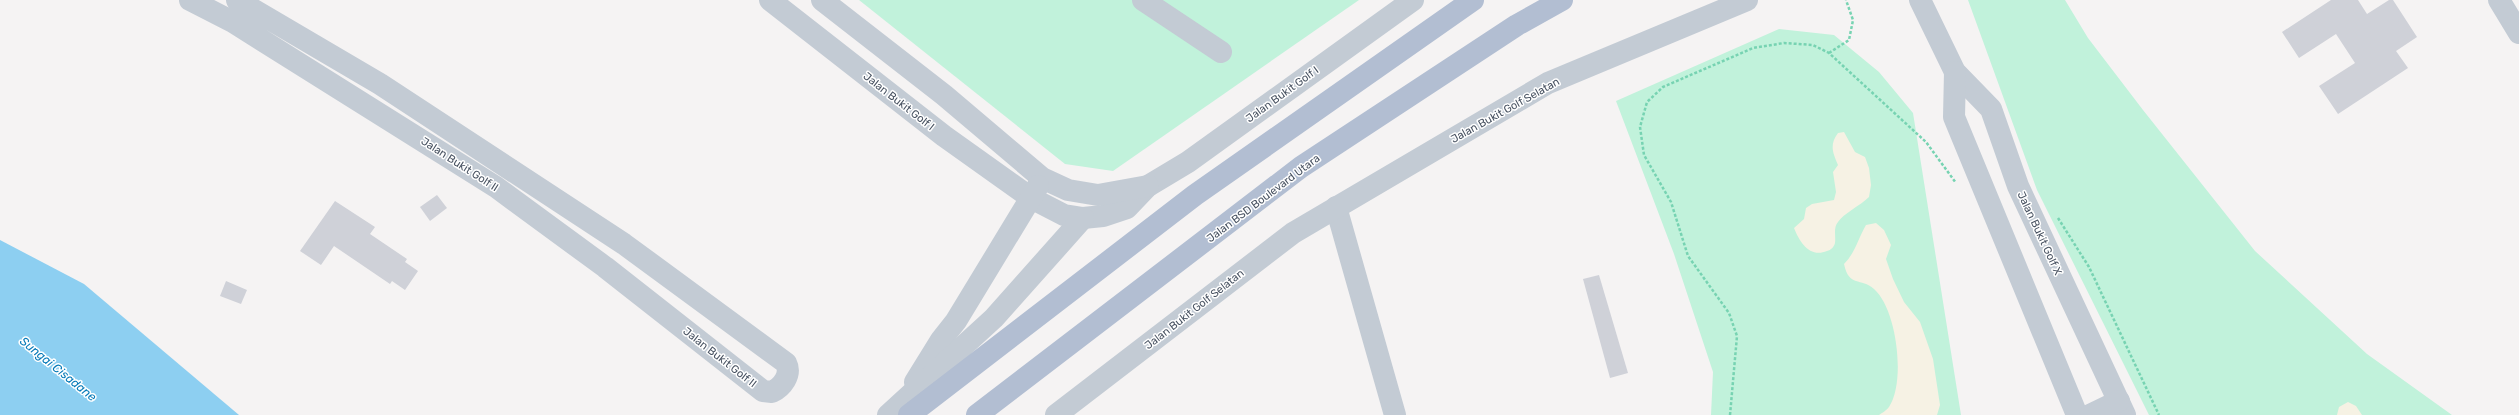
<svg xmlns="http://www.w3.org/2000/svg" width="2519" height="415" font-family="Rubik,sans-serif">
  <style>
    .green { fill: #c1f2db }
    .sand { fill: #f6f2e4 }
    .water { fill: #8dcff1 }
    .building { fill: #cfd1d8 }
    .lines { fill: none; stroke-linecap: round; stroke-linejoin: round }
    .path { stroke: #77d3b2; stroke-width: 2.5; stroke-dasharray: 3 2; stroke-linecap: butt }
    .minor { stroke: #c3cbd4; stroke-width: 22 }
    .major { stroke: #b2bed2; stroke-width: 22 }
    .labels { text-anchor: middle; stroke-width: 3; stroke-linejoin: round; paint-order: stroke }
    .street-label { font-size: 11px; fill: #495362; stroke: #fff }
    .water-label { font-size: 12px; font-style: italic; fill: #067ab8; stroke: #fff }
  </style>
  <rect width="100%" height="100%" fill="#f5f3f3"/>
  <g class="green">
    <path d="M 859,0 L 1359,0 L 1113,171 L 1065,164 Z"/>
    <path d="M 1968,0 L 2065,0 L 2088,38 L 2143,110 L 2255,251 L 2367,354 L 2452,415 L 2149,415 L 2037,190 Z"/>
    <path d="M 1779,29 L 1834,35 L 1879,72 L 1913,113 L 1961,415 L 1711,415 L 1713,372 L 1674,254 L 1616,101 Z"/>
  </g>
  <g class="sand">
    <path d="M 1844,132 L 1855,152 L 1865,157 L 1869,168 L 1871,185 L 1869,197 C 1861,205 1843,214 1838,222 C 1833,228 1836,236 1835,243 C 1834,247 1831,250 1827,251 C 1810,258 1800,243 1794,228 L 1804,219 L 1806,208 L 1812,204 L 1834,200 L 1836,192 L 1833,172 L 1838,165 C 1833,153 1829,145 1838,133 Z"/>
    <path d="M 1876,223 L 1884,230 L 1891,245 L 1886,259 L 1893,279 L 1904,302 L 1920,322 L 1933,359 L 1940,405 L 1937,415 L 1879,415 C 1882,413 1887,410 1889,407 C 1906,382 1897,309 1874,289 C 1861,277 1849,288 1844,264 C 1855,253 1858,239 1866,225 Z"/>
    <path d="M 2348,402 L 2356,406 L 2362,415 L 2337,415 L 2339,407 Z"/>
  </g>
  <path class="water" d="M 0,240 L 84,284 L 239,415 L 0,415 Z"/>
  <g class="building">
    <path d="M 2331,0 L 2358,0 L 2367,14 L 2389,0 L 2393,0 L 2417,37 L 2396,51 L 2408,68 L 2338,114 L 2319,86 L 2355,63 L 2336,34 L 2299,58 L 2282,32 Z"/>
    <path d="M 437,195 L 447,208 L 430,221 L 420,207 Z"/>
    <path d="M 335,201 L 375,227 L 370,234 L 407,259 L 405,262 L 418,271 L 405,290 L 392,281 L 390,284 L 334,246 L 321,265 L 300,251 Z"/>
    <path d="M 1599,275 L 1628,373 L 1610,378 L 1583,279 Z"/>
    <path d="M 226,281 L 247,290 L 241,304 L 220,296 Z"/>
  </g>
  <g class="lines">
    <g class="path">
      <path d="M 1829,53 L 1849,40 L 1853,20 L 1846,0"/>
      <path d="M 2058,218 L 2089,267 L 2159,415"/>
      <path d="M 1730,415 L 1737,336 L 1729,313 L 1688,256 L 1671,202 L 1644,155 L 1640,127 L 1647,102 L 1663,87 L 1753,48 L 1784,43 L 1813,45 L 1829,53 L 1926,142 L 1956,183"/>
    </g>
    <g class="minor">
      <path d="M 190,0 L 233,22 L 496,187 L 605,267 L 763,391 L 772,392 C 782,387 792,375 786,363 L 624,244 L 380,84 L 237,0"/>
      <path d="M 770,0 L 944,136 L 1031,198 L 1064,215 L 1083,218 L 1103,216 L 1127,208 L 1148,186 L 1188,162 L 1413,0"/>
      <path d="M 822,0 L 944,95 L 1042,178 L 1068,190 L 1098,195 L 1148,186"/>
      <path d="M 1143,0 L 1221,52"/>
      <path d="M 1920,0 L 1955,72 L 1991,109 L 2018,186 L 2125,415"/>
      <path d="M 2499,0 L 2519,33"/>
      <path d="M 1955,72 L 1954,117 L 2077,415"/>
      <path d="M 1336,207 L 1395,415"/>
      <path d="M 915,382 L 941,340 L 956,321 L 1038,186"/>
      <path d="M 888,415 L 994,318 L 1083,218"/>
      <path d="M 1056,415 L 1293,233 L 1548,83 L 1747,0"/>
      <path d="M 2090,415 L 2119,401"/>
    </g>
    <g class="major">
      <path d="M 909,415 L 1195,195 L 1473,0"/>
      <path d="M 977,415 L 1301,167 L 1517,25 L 1562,0"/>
    </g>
  </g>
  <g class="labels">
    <g class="street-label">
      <text transform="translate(1282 94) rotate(-36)" y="4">Jalan Bukit Golf I</text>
      <text transform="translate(899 101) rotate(38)" y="4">Jalan Bukit Golf I</text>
      <text transform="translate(1505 110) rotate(-29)" y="4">Jalan Bukit Golf Selatan</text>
      <text transform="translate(460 164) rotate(33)" y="4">Jalan Bukit Golf II</text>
      <text transform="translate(1263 198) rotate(-37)" y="4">Jalan BSD Boulevard Utara</text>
      <text transform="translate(2040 233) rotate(65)" y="4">Jalan Bukit Golf X</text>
      <text transform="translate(1194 309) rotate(-38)" y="4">Jalan Bukit Golf Selatan</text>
      <text transform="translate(720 357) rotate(38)" y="4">Jalan Bukit Golf II</text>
    </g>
    <g class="water-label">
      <text transform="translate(58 369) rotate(39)" y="4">Sungai Cisadane</text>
    </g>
  </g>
</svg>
